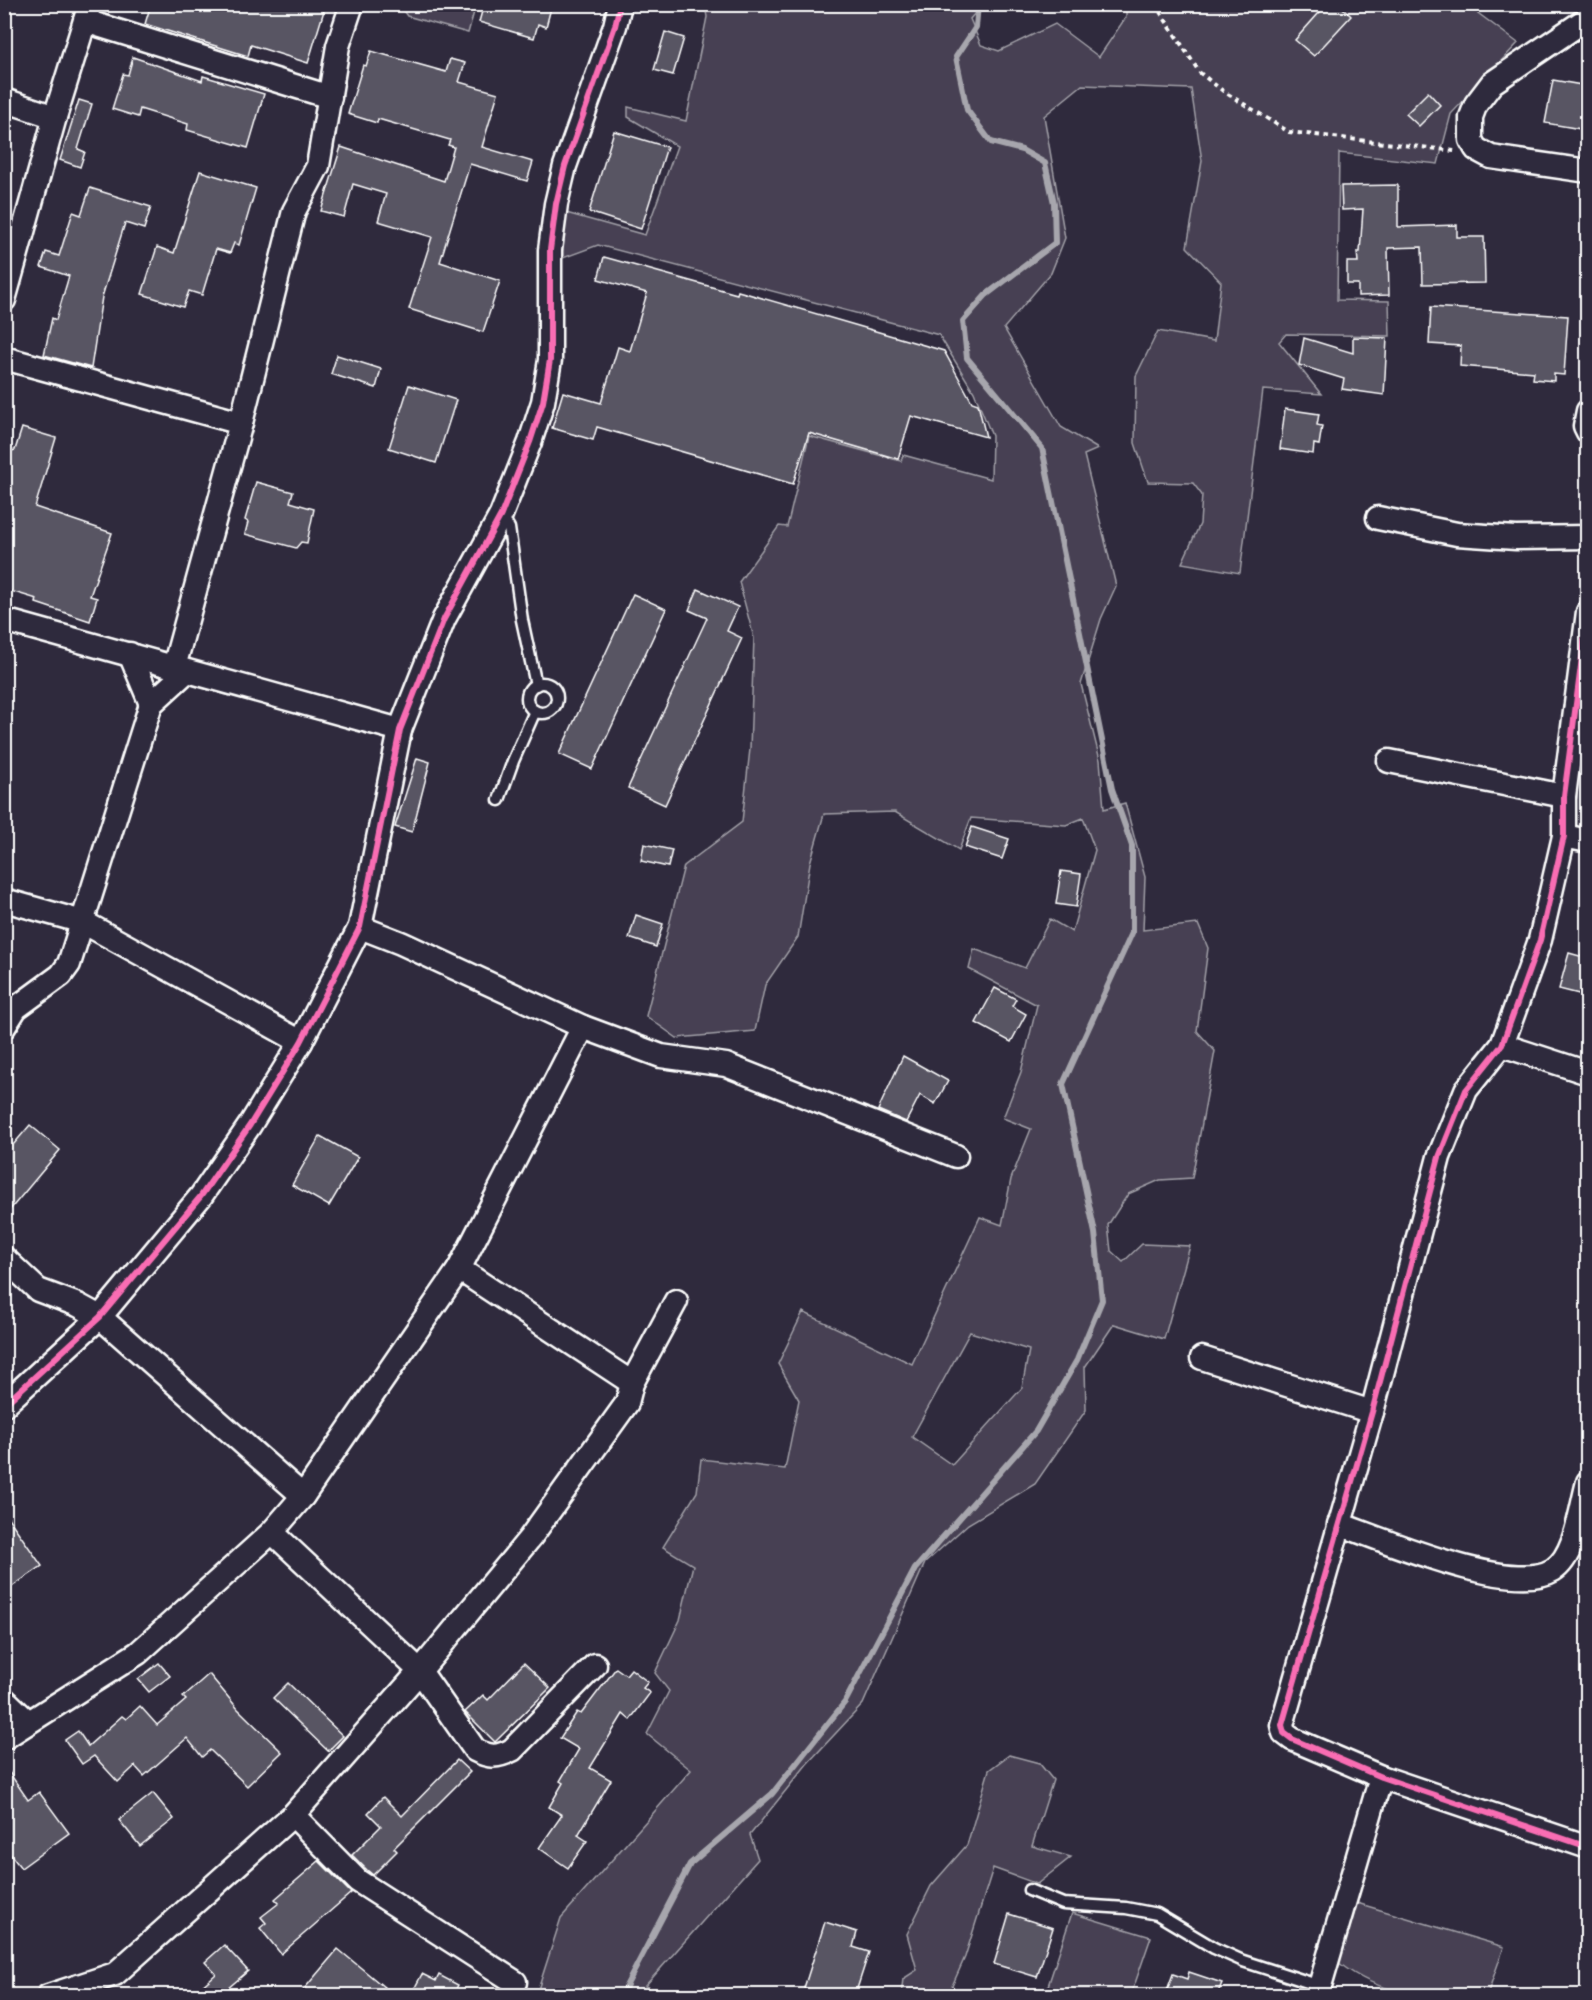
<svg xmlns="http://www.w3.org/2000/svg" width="1592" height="2000" font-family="'Architects Daughter',sans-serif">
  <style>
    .green { fill: #464152; stroke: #a2a0a8; stroke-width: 1.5; fill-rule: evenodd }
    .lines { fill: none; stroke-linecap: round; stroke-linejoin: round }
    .stream { stroke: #a7a6ad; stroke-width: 6 }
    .building { fill: #595564; stroke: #fff; stroke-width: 1.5 }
    .service-casing { stroke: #fff; stroke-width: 15 }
    .minor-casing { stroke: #fff; stroke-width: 27 }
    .path { stroke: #fff; stroke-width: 4; stroke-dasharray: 4.5 4.5; stroke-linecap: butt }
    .service { stroke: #2f2a3d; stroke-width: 10 }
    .minor { stroke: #2f2a3d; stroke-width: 22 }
    .cycleway-casing { stroke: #2f2a3d; stroke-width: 10 }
    .cycleway { stroke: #f96db3; stroke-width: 6 }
  </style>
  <rect width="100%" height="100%" fill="#2f2a3d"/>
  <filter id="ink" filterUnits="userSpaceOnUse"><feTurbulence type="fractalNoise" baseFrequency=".0167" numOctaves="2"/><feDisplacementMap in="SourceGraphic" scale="12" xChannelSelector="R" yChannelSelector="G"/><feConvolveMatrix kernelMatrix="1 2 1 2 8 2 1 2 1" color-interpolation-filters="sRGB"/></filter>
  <g filter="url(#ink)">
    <g class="green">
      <path d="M 399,5 L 476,5 L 468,33 L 407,16 Z"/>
      <path d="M 705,5 L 982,5 L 970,19 L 981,45 L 999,51 L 1055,24 L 1099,57 L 1126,17 L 1126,5 L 1467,5 L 1518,43 L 1451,114 L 1438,164 L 1339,153 L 1337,300 L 1389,301 L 1390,336 L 1286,334 L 1279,342 L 1321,394 L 1263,390 L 1240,573 L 1182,563 L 1200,524 L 1202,495 L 1193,483 L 1148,482 L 1135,443 L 1136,376 L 1158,331 L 1214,341 L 1221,282 L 1187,247 L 1202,161 L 1191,89 L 1082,85 L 1044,116 L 1065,238 L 1051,273 L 1004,328 L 1061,427 L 1098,449 L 1084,455 L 1116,586 L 1101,619 L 1081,684 L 1100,760 L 1104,809 L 1125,803 L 1145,877 L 1143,930 L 1198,924 L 1208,948 L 1197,1031 L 1215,1051 L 1192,1178 L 1160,1180 L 1128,1194 L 1108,1225 L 1111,1251 L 1123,1262 L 1142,1244 L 1190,1246 L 1164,1339 L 1114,1324 L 1085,1367 L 1086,1410 L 1035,1484 L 968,1524 L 925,1563 L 863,1704 L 807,1764 L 750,1835 L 758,1859 L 645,1986 L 669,1995 L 536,1996 L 561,1918 L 691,1770 L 647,1734 L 669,1691 L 655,1673 L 680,1620 L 693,1565 L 663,1547 L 697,1492 L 701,1459 L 785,1469 L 799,1400 L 778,1364 L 803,1312 L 912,1364 L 980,1217 L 1002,1225 L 1011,1179 L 1031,1129 L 1003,1118 L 1021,1072 L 1037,1005 L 969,969 L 974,949 L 1025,968 L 1050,919 L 1072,932 L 1095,850 L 1083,818 L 1066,825 L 971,818 L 959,850 L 895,812 L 824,814 L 810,863 L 798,937 L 765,985 L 755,1031 L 677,1038 L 646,1016 L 684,866 L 742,822 L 750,749 L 754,638 L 739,582 L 779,526 L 787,527 L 809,436 L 901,461 L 903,455 L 991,479 L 992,436 L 974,392 L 939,335 L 598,245 L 555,261 L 559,211 L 645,235 L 677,146 L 628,117 L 628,107 L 686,121 L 707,17 ZM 970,1332 L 1029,1350 L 1022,1388 L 952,1465 L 912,1437 Z"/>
      <path d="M 1009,1755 L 1039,1763 L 1053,1780 L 1032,1846 L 1071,1857 L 1037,1884 L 993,1868 L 965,1957 L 948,1995 L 901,1995 L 903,1979 L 917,1970 L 907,1934 L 931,1886 L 967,1845 L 989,1770 Z"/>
      <path d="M 1357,1903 L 1504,1947 L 1487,1995 C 1429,1996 1387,2000 1339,1963 Z"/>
      <path d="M 1072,1913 L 1151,1937 L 1131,1995 L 1045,1995 Z"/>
    </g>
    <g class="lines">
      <path class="stream" d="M 621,1996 L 690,1864 L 772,1794 L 845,1702 L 915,1569 L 1036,1431 L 1077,1360 L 1102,1300 L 1095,1233 L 1063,1084 L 1132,933 L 1132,846 L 1112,789 L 1042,448 L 967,358 L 963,321 L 986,295 L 1055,243 L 1054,203 L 1045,163 L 1022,150 L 991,142 L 967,110 L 956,57 L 976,27 L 978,4"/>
    </g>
    <g class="building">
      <path d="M 151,4 L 326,4 L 308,63 L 251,45 L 248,56 L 145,24 Z"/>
      <path d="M 484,4 L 552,4 L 546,27 L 538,24 L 534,38 L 479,22 Z"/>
      <path d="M 1327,4 L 1339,4 L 1351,16 L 1314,56 L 1295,40 Z"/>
      <path d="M 665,32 L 684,38 L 673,75 L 654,70 Z"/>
      <path d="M 371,51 L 446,72 L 450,59 L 465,63 L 459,82 L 498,93 L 482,147 L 533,162 L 527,181 L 470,164 L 450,229 L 440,262 L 500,281 L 483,332 L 409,309 L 432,237 L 378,221 L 386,194 L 353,184 L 344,217 L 321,211 L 341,147 L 444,181 L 454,147 L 448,145 L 450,140 L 378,119 L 377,123 L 348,114 L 363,65 L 366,66 Z"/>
      <path d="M 133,57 L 202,81 L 203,76 L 264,94 L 248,148 L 187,130 L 188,124 L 140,109 L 138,117 L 112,109 L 123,74 L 128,75 Z"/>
      <path d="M 1553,80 L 1587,86 L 1587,130 L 1545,123 Z"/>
      <path d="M 1428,92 L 1440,105 L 1419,126 L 1406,114 Z"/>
      <path d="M 79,100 L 92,104 L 78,149 L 85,152 L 80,167 L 60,160 Z"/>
      <path d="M 614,131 L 667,147 L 641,229 L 589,212 Z"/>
      <path d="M 200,171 L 256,188 L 239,245 L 234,243 L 230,253 L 216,249 L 202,295 L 189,291 L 183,307 L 142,294 L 157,247 L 174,253 Z"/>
      <path d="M 1398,185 L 1398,227 L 1457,225 L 1457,237 L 1484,237 L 1485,283 L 1423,284 L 1422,247 L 1388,248 L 1389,295 L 1358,296 L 1358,284 L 1347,284 L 1347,262 L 1358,262 L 1357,252 L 1360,252 L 1363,209 L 1342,210 L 1341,186 Z"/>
      <path d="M 90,188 L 151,207 L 144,229 L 125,223 L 102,297 L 91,368 L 44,355 L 52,318 L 56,320 L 69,276 L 41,267 L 46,252 L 59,256 L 73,212 L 81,215 Z"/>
      <path d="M 604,257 L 737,294 L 738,291 L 944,351 L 972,402 L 978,404 L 986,437 L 911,416 L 898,459 L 809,433 L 793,484 L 597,427 L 593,440 L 552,428 L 563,392 L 601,403 L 618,347 L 630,351 L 647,293 L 598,279 Z"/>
      <path d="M 1431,307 L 1568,316 L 1564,375 L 1554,374 L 1554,381 L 1533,379 L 1534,372 L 1460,366 L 1461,346 L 1429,344 Z"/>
      <path d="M 1353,337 L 1387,338 L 1384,395 L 1342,389 L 1344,379 L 1299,365 L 1304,338 L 1353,353 Z"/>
      <path d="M 337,355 L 381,369 L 376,388 L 331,374 Z"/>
      <path d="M 409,385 L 456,400 L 436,463 L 389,448 Z"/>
      <path d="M 1285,409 L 1319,414 L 1317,425 L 1322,426 L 1319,445 L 1314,444 L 1313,454 L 1280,449 Z"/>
      <path d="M 22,428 L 56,438 L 35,507 L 112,533 L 90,596 L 97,598 L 90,621 L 36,603 L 37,599 L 4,589 L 4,459 L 7,452 L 15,450 Z"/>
      <path d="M 256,482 L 293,492 L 290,502 L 314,509 L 307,543 L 301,542 L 296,548 L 245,534 L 248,522 L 245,520 Z"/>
      <path d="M 698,589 L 738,607 L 727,631 L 742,638 L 665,805 L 628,788 L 707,618 L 689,610 Z"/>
      <path d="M 633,594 L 666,609 L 592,769 L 559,754 Z"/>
      <path d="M 417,758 L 430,762 L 412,832 L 395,827 Z"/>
      <path d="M 972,827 L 1009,839 L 1002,859 L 965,847 Z"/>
      <path d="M 644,844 L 672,850 L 668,867 L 641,861 Z"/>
      <path d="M 1061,871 L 1081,874 L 1076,907 L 1056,904 Z"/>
      <path d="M 636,915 L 663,924 L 656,947 L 629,938 Z"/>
      <path d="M 1569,953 L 1587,958 L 1587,996 L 1559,989 Z"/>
      <path d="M 995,988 L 1016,999 L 1012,1006 L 1026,1014 L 1011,1042 L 976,1023 Z"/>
      <path d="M 903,1056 L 948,1081 L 935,1104 L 920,1095 L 906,1122 L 878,1110 Z"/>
      <path d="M 30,1125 L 60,1150 L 4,1217 L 4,1138 L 13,1145 Z"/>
      <path d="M 320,1136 L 358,1157 L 329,1206 L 292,1185 Z"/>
      <path d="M 4,1512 L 42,1566 L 4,1592 Z"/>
      <path d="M 159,1663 L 170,1676 L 149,1692 L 138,1679 Z"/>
      <path d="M 524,1663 L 550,1688 L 495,1742 L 465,1712 L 483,1695 L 488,1700 Z"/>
      <path d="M 616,1668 L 626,1675 L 631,1669 L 648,1682 L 643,1688 L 650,1693 L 630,1720 L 623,1714 L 590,1768 L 611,1780 L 578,1835 L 587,1841 L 568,1868 L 539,1848 L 562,1815 L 549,1807 L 563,1783 L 560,1781 L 579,1749 L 560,1738 L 577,1712 L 581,1714 Z"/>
      <path d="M 209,1674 L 238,1709 L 282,1752 L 247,1786 L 210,1750 L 202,1757 L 187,1738 L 144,1776 L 135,1766 L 118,1782 L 94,1756 L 82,1764 L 65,1740 L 78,1731 L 88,1746 L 122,1716 L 126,1719 L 140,1706 L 157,1725 L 186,1700 L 183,1697 Z"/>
      <path d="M 288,1683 L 343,1736 L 328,1751 L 273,1698 Z"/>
      <path d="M 457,1760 L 470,1772 L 394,1848 L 397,1851 L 373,1875 L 367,1870 L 352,1855 L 381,1826 L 368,1813 L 383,1797 L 402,1816 Z"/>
      <path d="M 4,1765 L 28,1800 L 39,1792 L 69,1833 L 21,1868 L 4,1846 Z"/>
      <path d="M 153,1793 L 174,1819 L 140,1846 L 119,1820 Z"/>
      <path d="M 319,1861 L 351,1893 L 281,1954 L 260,1928 L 266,1923 L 261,1917 L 279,1903 L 275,1899 Z"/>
      <path d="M 1009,1914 L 1053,1928 L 1037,1977 L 994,1964 Z"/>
      <path d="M 825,1922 L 857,1932 L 853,1947 L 869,1952 L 855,1995 L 828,1995 L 804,1988 Z"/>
      <path d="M 224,1945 L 248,1971 L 220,1995 L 192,1995 L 216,1974 L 205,1962 Z"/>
      <path d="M 338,1949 L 384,1987 L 377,1995 L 299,1995 Z"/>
      <path d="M 1189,1972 L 1222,1983 L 1217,1995 L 1174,1995 L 1166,1993 L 1173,1974 L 1187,1979 Z"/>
      <path d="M 422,1974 L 436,1981 L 439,1975 L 458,1985 L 455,1991 L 463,1995 L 411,1995 Z"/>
    </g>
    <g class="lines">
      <defs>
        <g id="service">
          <path d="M 501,515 L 509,528 L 522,620 L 536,685"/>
          <circle cx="542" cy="698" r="15"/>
          <path d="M 499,800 L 513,761 L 535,711"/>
          <path d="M 1029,1890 L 1063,1904 L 1126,1908 L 1157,1914 L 1214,1948 L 1243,1961 L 1320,1986"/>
        </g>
        <g id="minor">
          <path d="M 1588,18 L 1492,83 L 1476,104 L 1471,117 L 1471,140 L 1476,149 L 1491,157 L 1588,171"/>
          <path d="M 85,21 L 330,97"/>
          <path d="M 4,100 L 55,117"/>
          <path d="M 4,300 L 55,117 L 90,4"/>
          <path d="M 4,358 L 241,423"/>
          <path d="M 1588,411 L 1585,426 L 1588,432"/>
          <path d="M 1378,518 L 1457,534 L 1516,538 L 1588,537"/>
          <path d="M 1588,612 L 1564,796 L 1564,836 L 1540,940 L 1502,1045 L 1466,1090 L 1439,1157 L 1372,1412 L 1282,1725 L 1284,1733 L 1292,1739 L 1381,1777 L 1588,1847"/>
          <path d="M 4,620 L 400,730"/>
          <path d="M 130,654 L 151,704"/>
          <path d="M 174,667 L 241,423 L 294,211 L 318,166 L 338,46 L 352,4"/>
          <path d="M 1389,761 L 1564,796"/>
          <path d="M 1564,836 L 1588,841"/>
          <path d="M 4,900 L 83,922 L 301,1042"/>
          <path d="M 360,927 L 401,943 L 583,1027 L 661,1056 L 726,1065 L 956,1156"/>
          <path d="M 4,1027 L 16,1008 L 61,975 L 69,964 L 151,704 L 186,672"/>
          <path d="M 1502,1045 L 1588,1073"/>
          <path d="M 4,1258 L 38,1290 L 78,1305 L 100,1317 L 303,1496"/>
          <path d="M 459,1269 L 632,1383"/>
          <path d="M 1202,1358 L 1372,1412"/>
          <path d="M 4,1405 L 100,1317 L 201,1196 L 250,1125 L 301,1042 L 360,927 L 400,730 L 444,619 L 501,515 L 530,442 L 543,402 L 550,360 L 550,250 L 556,204 L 565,166 L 615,26 L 620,4"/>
          <path d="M 1339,1524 C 1384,1540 1512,1595 1553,1570 C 1576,1556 1581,1506 1588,1482"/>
          <path d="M 272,1532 L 420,1671 L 475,1750 C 490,1758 498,1757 512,1750 L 595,1665"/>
          <path d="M 4,1699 L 28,1722"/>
          <path d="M 4,1738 L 138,1653 L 272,1532 L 303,1496 L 459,1269 L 583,1027"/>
          <path d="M 293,1815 L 358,1881 L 515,1982"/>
          <path d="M 48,1996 L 115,1974 L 293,1815 L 420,1671 L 530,1538 L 627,1403 L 632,1383 L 676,1301"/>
          <path d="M 1317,1996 L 1381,1777"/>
        </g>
      </defs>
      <use href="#service" class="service-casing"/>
      <use href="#minor" class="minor-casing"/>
      <path class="path" d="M 1155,4 L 1200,73 L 1223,91 L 1289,132 L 1455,151"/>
      <use href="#service" class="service"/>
      <use href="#minor" class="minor"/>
      <defs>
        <g id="cycleway">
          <path d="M 1588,612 L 1564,796 L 1564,836 L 1540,940 L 1502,1045 L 1466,1090 L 1439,1157 L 1372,1412 L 1282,1725 L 1284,1733 L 1292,1739 L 1381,1777 L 1588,1847"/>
          <path d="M 4,1405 L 100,1317 L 201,1196 L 250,1125 L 301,1042 L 360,927 L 400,730 L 444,619 L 501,515 L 530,442 L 543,402 L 550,360 L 550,250 L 556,204 L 565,166 L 615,26 L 620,4"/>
        </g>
      </defs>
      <use href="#cycleway" class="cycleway-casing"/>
      <use href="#cycleway" class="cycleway"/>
    </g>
  </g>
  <rect width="1592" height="2000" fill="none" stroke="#2f2a3d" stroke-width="24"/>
  <rect x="12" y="12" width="1568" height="1976" fill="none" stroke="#fff" stroke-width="2" filter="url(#ink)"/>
</svg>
